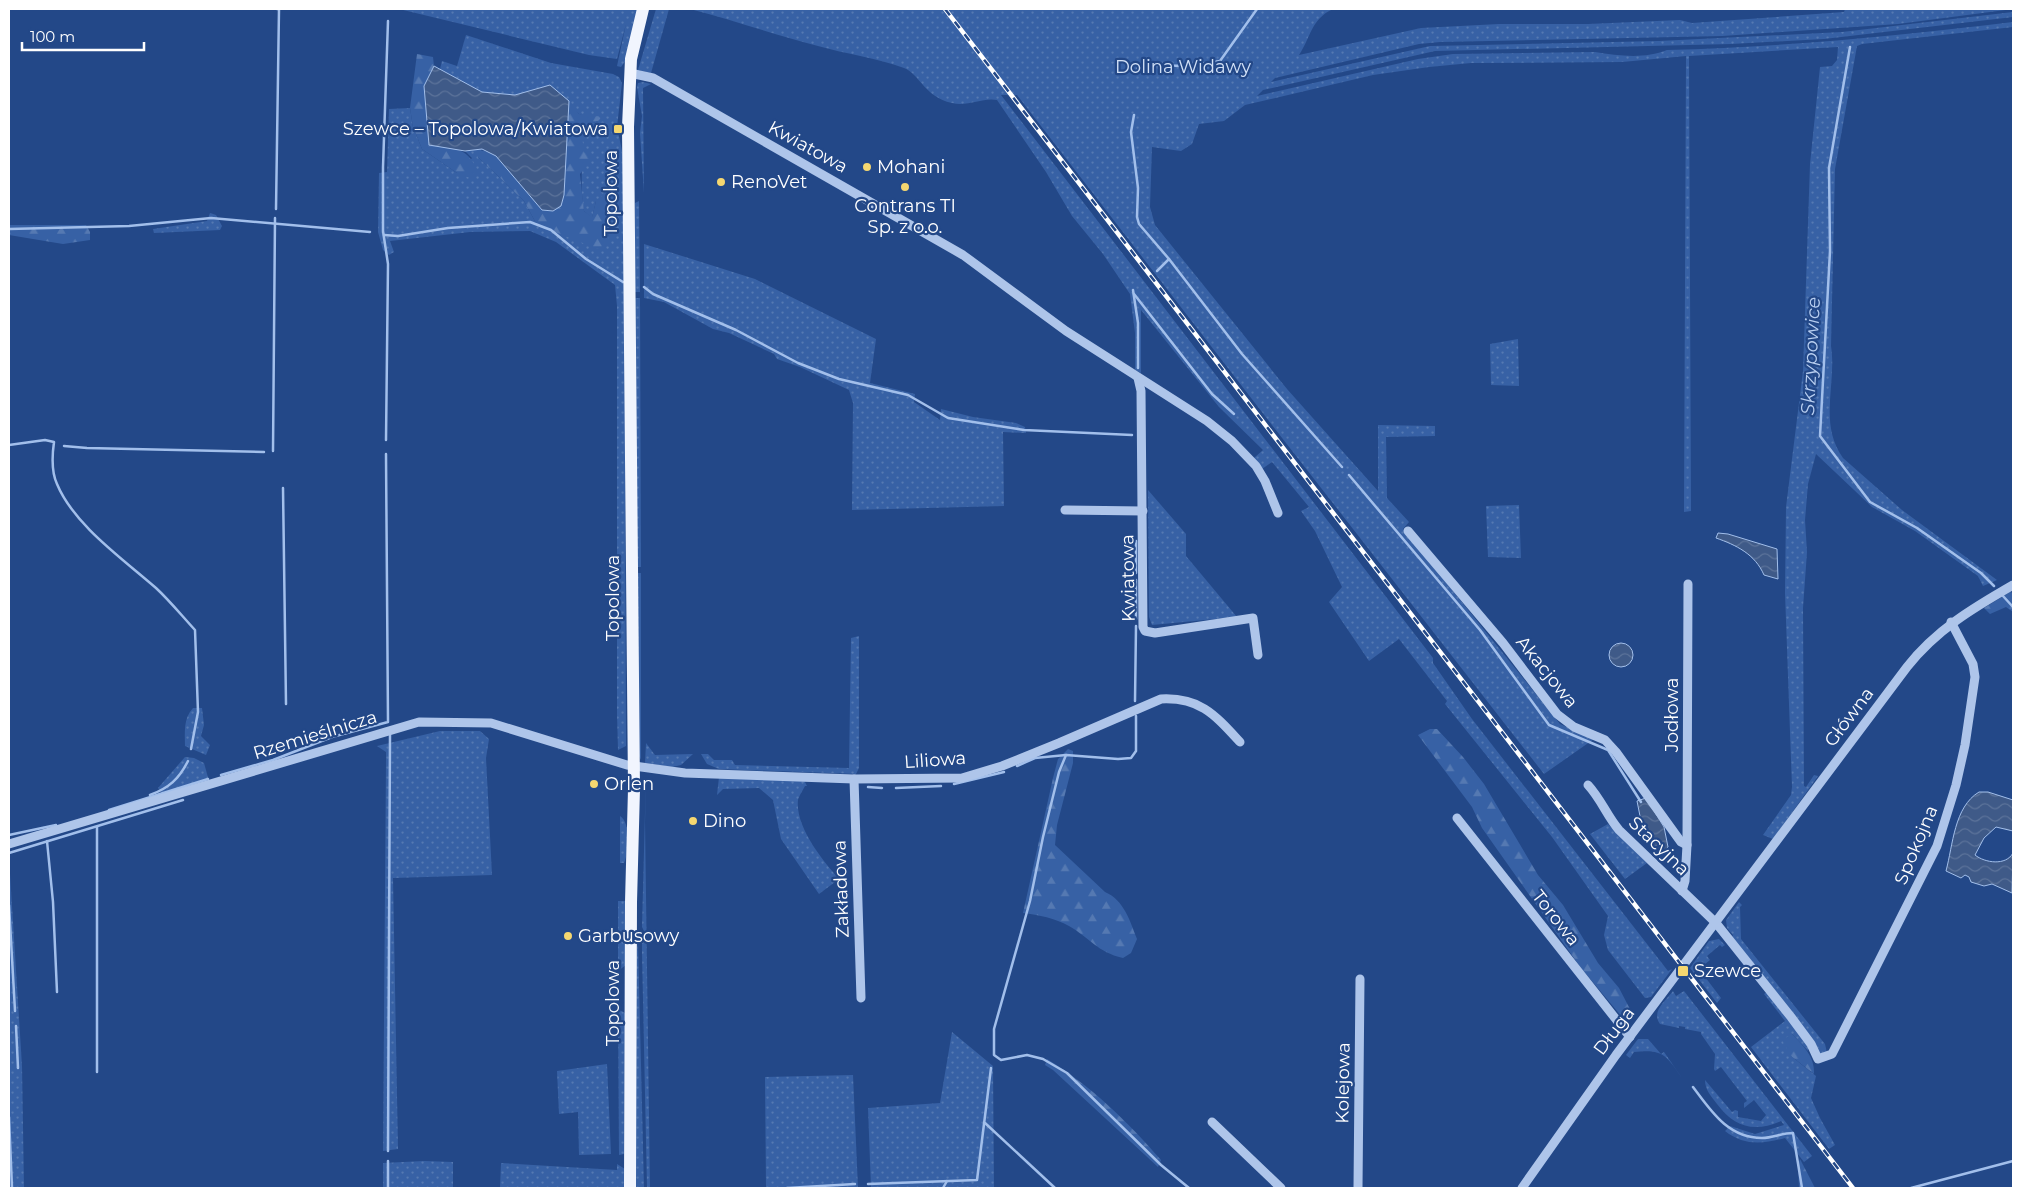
<svg xmlns="http://www.w3.org/2000/svg" width="2022" height="1197" font-family="Montserrat,sans-serif">
  <style>
    .grass { fill: url(#grass-dots) }
    .forest { fill: url(#forest-firs) }
    .water { fill: url(#water-waves); stroke: #a2bfeb }
    .lines { fill: none; stroke-linecap: round; stroke-linejoin: round }
    .stream { stroke: #a2bfeb; stroke-width: 2.5 }
    .minor { stroke: #aec5ea; stroke-width: 9 }
    .major { stroke: #f1f5fe; stroke-width: 12 }
    .rail-casing { stroke: #fff; stroke-width: 4.5 }
    .rail { stroke: #234888; stroke-width: 2.5; stroke-dasharray: 8; stroke-linecap: butt }
    .poi-dot { fill: #f5d770; stroke: #234888; stroke-width: 2 }
    .labels { text-anchor: middle; stroke-width: 4.5; stroke-linejoin: round; paint-order: stroke }
    .park-label { font-size: 18px; fill: #d2e1f7; stroke: #234888 }
    .poi-label { font-size: 18px; fill: #fff; stroke: #234888; text-anchor: start }
    .street-label { font-size: 18px; fill: #fff; stroke: #234888 }
    .water-label { font-size: 19px; font-style: italic; fill: #b9cff1; stroke: #234888 }
  </style>
  <defs>
    <pattern id="grass-dots" width="8" height="8" patternUnits="userSpaceOnUse" patternTransform="scale(1.25)"><rect width="8" height="8" fill="#3761a5"/><path d="M2 2h.1M6 6h.1" fill="none" stroke="#5579b2" stroke-width="1.8" stroke-linecap="round"/></pattern>
    <pattern id="forest-firs" width="22" height="20" patternUnits="userSpaceOnUse" patternTransform="scale(1.25)"><rect width="22" height="20" fill="#3761a5"/><path d="M5 1l3.5 6h-7zM16 11l3.5 6h-7z" fill="#5579b2"/></pattern>
    <pattern id="water-waves" width="16" height="10" patternUnits="userSpaceOnUse" patternTransform="scale(1.25)"><rect width="16" height="10" fill="#3f5a88"/><path d="M0 5q4-4 8 0t8 0" fill="none" stroke="#5c739a"/></pattern>
  </defs>
  <rect width="100%" height="100%" fill="#234888"/>
  <g class="grass">
    <path d="M 399,9 L 638,9 L 627,59 L 621,67 L 617,66 L 626,24 L 617,59 L 589,55 Z"/>
    <path d="M 656,9 L 669,9 L 651,73 L 638,70 Z"/>
    <path d="M 690,9 L 1333,9 C 1311,19 1311,37 1299,55 L 1421,28 L 1499,24 L 1588,24 L 1680,20 L 1692,23 L 1844,12 L 1845,9 L 2013,9 L 1898,24 L 1722,36 L 1440,42 L 1419,44 L 1275,78 L 1271,82 L 1430,46 L 1659,41 L 1842,32 L 2013,12 L 2013,17 L 1824,39 L 1731,44 L 1435,51 L 1263,90 L 1257,96 L 1418,59 L 1453,54 L 1595,52 C 1619,56 1645,59 1667,50 C 1783,47 1898,36 2013,22 L 2013,27 L 1862,44 L 1857,46 L 1835,169 L 1831,346 C 1837,384 1818,423 1843,458 L 1902,510 L 1997,580 L 1983,586 L 1978,576 L 1915,531 L 1872,507 L 1816,454 L 1808,484 L 1805,520 L 1807,552 L 1803,608 L 1804,786 L 1806,787 L 1814,775 L 1818,776 L 1773,839 L 1763,835 L 1791,795 L 1792,787 L 1785,593 L 1786,507 L 1803,371 L 1810,164 L 1820,67 L 1832,66 L 1837,60 L 1838,47 L 1689,56 L 1691,511 L 1684,512 L 1686,56 L 1622,62 L 1471,63 L 1429,67 L 1373,75 L 1245,105 L 1224,121 L 1199,124 L 1192,144 L 1181,151 L 1152,147 L 1150,207 L 1155,225 L 1287,389 L 1378,491 L 1378,425 L 1435,426 L 1435,436 L 1386,437 L 1387,498 L 1409,522 L 1403,529 L 1560,724 L 1594,739 L 1544,774 L 1265,416 L 1017,95 L 1001,95 L 1433,658 L 1433,663 L 1472,719 L 1668,971 L 1672,969 L 1651,997 L 1645,998 L 1608,950 L 1604,935 L 1608,916 L 1552,837 L 1445,704 L 1447,701 L 1399,639 L 1369,661 L 1329,602 L 1342,587 L 1315,531 L 1301,511 L 1309,507 L 1272,462 L 1262,469 L 1254,458 L 1263,450 L 1219,407 L 1141,310 L 1141,373 L 1135,370 L 1135,333 L 1130,294 L 1103,254 L 1072,216 L 1046,172 L 997,100 C 983,97 968,107 952,103 C 924,97 920,74 904,68 C 877,58 846,54 818,46 C 775,35 733,20 690,9 Z"/>
    <path d="M 466,35 L 551,63 L 613,74 L 619,77 L 622,83 L 617,127 L 624,160 L 626,746 L 618,750 L 617,714 L 617,306 L 615,285 L 556,242 L 530,231 L 470,232 L 390,241 L 394,252 L 389,255 L 383,250 L 378,232 L 379,173 L 387,172 L 389,109 L 410,108 L 413,127 L 422,149 L 457,173 L 472,158 L 465,151 L 482,149 L 478,157 L 524,201 L 537,225 L 565,234 L 609,237 L 606,226 L 612,202 L 596,201 L 592,218 L 584,211 C 579,183 584,156 581,128 L 598,121 L 579,114 L 550,85 L 515,95 L 482,92 L 440,69 L 442,61 L 457,66 Z"/>
    <path d="M 643,82 L 651,84 L 643,88 L 644,193 L 640,133 L 642,116 L 637,87 L 638,83 Z"/>
    <path d="M 639,201 L 640,292 L 635,292 L 635,203 Z"/>
    <path d="M 210,213 L 216,215 L 222,226 L 220,230 L 154,233 L 153,229 L 207,221 Z"/>
    <path d="M 644,244 L 755,279 L 876,339 L 870,383 L 915,394 L 914,402 L 940,420 L 941,409 L 973,417 L 1016,423 L 1025,427 L 1026,433 L 1003,432 L 1004,506 L 852,510 L 853,403 L 849,390 L 800,367 L 777,359 L 774,354 L 729,333 L 713,329 L 664,302 L 644,298 Z"/>
    <path d="M 635,298 L 640,298 L 641,567 L 636,567 Z"/>
    <path d="M 1518,339 L 1519,386 L 1491,385 L 1490,344 Z"/>
    <path d="M 1148,490 L 1186,534 L 1186,556 L 1237,617 L 1152,625 L 1149,617 Z"/>
    <path d="M 1519,505 L 1521,558 L 1488,557 L 1486,506 Z"/>
    <path d="M 637,573 L 641,573 L 641,760 L 639,756 Z"/>
    <path d="M 859,636 L 859,768 L 856,774 L 719,769 L 707,764 L 701,754 L 708,754 L 714,760 L 732,760 L 735,765 L 849,768 L 851,638 Z"/>
    <path d="M 193,708 L 202,708 L 204,725 L 201,736 L 210,745 L 206,755 L 185,746 C 185,732 183,719 193,708 Z"/>
    <path d="M 440,731 L 480,731 L 489,739 L 486,758 L 492,875 L 393,878 L 398,1149 L 383,1151 L 386,759 L 386,752 L 377,746 Z"/>
    <path d="M 646,743 L 655,755 L 693,754 L 681,765 L 672,767 L 645,763 Z"/>
    <path d="M 185,757 L 194,758 L 204,763 L 209,781 L 164,796 L 158,788 Z"/>
    <path d="M 646,775 L 645,822 L 650,1188 L 647,1188 L 642,952 L 642,935 L 645,933 L 642,927 Z"/>
    <path d="M 719,777 L 804,780 L 807,786 L 805,786 C 803,790 799,796 798,800 C 795,827 823,861 839,879 L 819,894 L 781,839 L 773,800 L 759,788 L 723,789 L 717,795 Z"/>
    <path d="M 620,816 C 631,823 629,852 624,863 L 620,863 Z"/>
    <path d="M 1608,824 L 1647,863 L 1625,879 L 1590,834 Z"/>
    <path d="M 9,858 L 22,1066 L 24,1188 L 9,1188 Z"/>
    <path d="M 618,901 L 627,901 L 626,965 L 618,971 Z"/>
    <path d="M 1739,902 L 1742,905 L 1740,907 L 1741,939 L 1825,1044 L 1827,1053 L 1819,1056 L 1732,937 L 1733,935 L 1727,928 L 1726,920 Z"/>
    <path d="M 1719,939 L 1725,945 L 1722,947 L 1720,945 L 1707,956 L 1710,960 L 1699,969 L 1721,998 L 1717,1003 L 1690,968 L 1709,941 Z"/>
    <path d="M 638,942 L 644,1188 L 635,1188 L 635,970 Z"/>
    <path d="M 1673,991 L 1676,996 L 1684,991 L 1812,1156 L 1804,1162 L 1785,1138 C 1763,1144 1744,1146 1725,1131 L 1730,1126 L 1755,1134 L 1784,1125 L 1781,1121 C 1754,1133 1734,1127 1717,1104 C 1711,1096 1705,1090 1705,1080 L 1732,1112 L 1735,1110 L 1738,1111 L 1738,1117 L 1761,1121 L 1766,1115 L 1754,1100 L 1744,1108 L 1744,1103 L 1747,1101 L 1724,1071 L 1721,1067 L 1715,1071 L 1714,1069 L 1715,1054 L 1701,1034 L 1701,1032 L 1685,1029 L 1685,1027 L 1679,1026 L 1679,1028 L 1660,1024 C 1651,1012 1665,1001 1673,991 Z"/>
    <path d="M 1768,991 L 1808,1045 L 1808,1051 L 1792,1034 L 1791,1056 L 1816,1076 L 1811,1098 L 1820,1118 L 1835,1145 L 1829,1149 L 1751,1047 L 1785,1021 L 1764,994 Z"/>
    <path d="M 618,1009 L 625,1013 L 624,1154 L 619,1155 Z"/>
    <path d="M 952,1032 L 993,1066 L 994,1188 L 871,1188 L 868,1108 L 940,1103 Z"/>
    <path d="M 1638,1039 L 1648,1039 L 1661,1054 L 1664,1052 L 1682,1078 C 1666,1055 1663,1049 1634,1052 L 1630,1058 L 1626,1055 Z"/>
    <path d="M 607,1064 L 611,1154 L 579,1155 L 578,1112 L 559,1114 L 557,1071 Z"/>
    <path d="M 853,1075 L 858,1188 L 766,1188 L 765,1077 Z"/>
    <path d="M 424,1161 L 453,1162 L 453,1188 L 383,1188 L 383,1163 Z"/>
    <path d="M 501,1163 L 617,1170 L 617,1164 L 625,1169 L 626,1188 L 500,1188 Z"/>
  </g>
  <g class="forest">
    <path d="M 417,54 L 433,57 L 434,66 L 424,86 L 429,144 C 453,149 467,146 477,170 L 470,178 L 457,173 L 422,149 L 413,127 L 410,108 Z"/>
    <path d="M 569,101 L 579,114 L 602,117 L 598,121 L 581,128 L 584,152 L 592,158 L 580,174 L 584,211 L 592,217 L 596,201 L 604,194 L 611,197 L 612,202 L 606,226 L 609,237 L 606,244 L 598,249 L 537,225 L 524,201 L 478,157 L 476,151 C 499,145 530,193 542,210 L 564,195 Z"/>
    <path d="M 9,225 L 86,225 L 90,232 L 90,240 L 63,244 L 9,235 Z"/>
    <path d="M 2010,592 L 2013,593 L 2013,612 L 2006,607 L 1990,614 L 1984,608 Z"/>
    <path d="M 1430,729 L 1437,729 L 1463,757 L 1484,784 L 1538,875 L 1563,905 L 1598,963 L 1619,988 L 1631,1011 L 1622,1017 L 1581,968 L 1482,828 L 1472,807 L 1418,735 Z"/>
    <path d="M 1068,749 L 1073,751 L 1073,763 L 1057,825 L 1055,845 L 1105,892 C 1124,900 1130,921 1137,939 L 1131,953 L 1123,958 C 1097,952 1090,938 1069,926 C 1055,918 1039,915 1023,913 L 1053,778 L 1058,759 Z"/>
    <path d="M 1792,1034 C 1803,1046 1815,1056 1814,1074 L 1791,1056 L 1782,1040 Z"/>
    <path d="M 1047,1059 C 1090,1085 1128,1122 1161,1160 L 1158,1167 L 1053,1070 L 1045,1065 Z"/>
    <path d="M 1800,1159 L 1815,1188 L 1799,1188 L 1798,1165 Z"/>
  </g>
  <g class="water">
    <path d="M 434,66 L 482,92 L 515,95 L 550,85 L 569,101 L 564,195 L 561,206 L 553,211 L 542,210 L 496,156 L 482,149 L 465,151 L 429,145 L 424,86 Z"/>
    <path d="M 1718,533 L 1728,534 L 1777,549 L 1778,579 L 1764,575 C 1755,554 1736,545 1716,538 Z"/>
    <circle cx="1621" cy="655" r="12"/>
    <path d="M 1979,792 L 1988,792 L 2013,800 L 2013,831 L 1996,827 L 1984,838 L 1975,855 C 1985,863 2006,866 2013,853 L 2012,893 L 1992,884 L 1984,886 L 1971,882 L 1969,877 L 1965,875 L 1961,878 L 1946,871 C 1953,845 1954,807 1979,792 Z"/>
    <path d="M 1646,798 L 1664,827 L 1668,847 L 1660,855 L 1654,853 L 1651,835 L 1642,826 L 1637,801 Z"/>
  </g>
  <g class="lines">
    <g class="stream">
      <path d="M 1850,47 L 1829,168 L 1830,251 L 1820,436 L 1870,502 L 1917,528 L 1981,573 L 1994,586"/>
      <path d="M 1137,69 L 1140,65 L 1189,66 L 1220,61 L 1257,9"/>
      <path d="M 1134,115 L 1131,132 L 1138,188 L 1137,217 L 1139,224 L 1169,259 L 1242,354 L 1342,467"/>
      <path d="M 276,209 L 279,9 L 277,9"/>
      <path d="M 9,229 L 129,226 L 211,218 L 370,232"/>
      <path d="M 384,235 L 398,236 L 448,228 L 530,222 L 551,230 L 586,259 L 623,282"/>
      <path d="M 1157,271 L 1169,259"/>
      <path d="M 644,287 L 653,294 L 736,330 L 798,363 L 839,379 L 908,395 L 948,418 L 1024,430 L 1132,435"/>
      <path d="M 1133,290 L 1138,323 L 1138,368"/>
      <path d="M 1134,294 L 1212,394 L 1234,414"/>
      <path d="M 386,440 L 388,264 L 383,231 L 383,167 L 388,21"/>
      <path d="M 9,445 L 45,440 L 54,442 C 52,456 51,471 57,484 C 74,525 123,559 156,588 C 170,601 182,616 195,630 L 198,712 L 191,749"/>
      <path d="M 64,446 L 87,448 L 264,452"/>
      <path d="M 273,451 L 275,218"/>
      <path d="M 1349,475 L 1480,630 L 1549,725 L 1608,750 L 1641,802"/>
      <path d="M 283,488 L 286,704"/>
      <path d="M 1136,573 L 1136,541"/>
      <path d="M 1136,580 L 1136,619"/>
      <path d="M 2003,596 L 2013,607"/>
      <path d="M 1135,701 L 1136,626"/>
      <path d="M 1136,716 L 1136,751 L 1131,758 L 1118,759 L 1066,755 L 1059,772 L 1043,837 L 1030,901 L 994,1029 L 994,1055 L 1001,1060 L 1027,1055 L 1043,1059 L 1067,1073 L 1161,1165 L 1189,1188"/>
      <path d="M 1017,766 L 1035,758 L 1066,755"/>
      <path d="M 221,775 L 273,760 L 332,737 L 388,722 L 386,454"/>
      <path d="M 954,784 L 1004,772"/>
      <path d="M 868,787 L 882,788"/>
      <path d="M 896,788 L 941,786"/>
      <path d="M 150,795 C 169,788 179,779 188,761"/>
      <path d="M 109,810 L 208,779"/>
      <path d="M 97,827 L 97,1072"/>
      <path d="M 9,835 L 56,825"/>
      <path d="M 47,841 L 53,902 L 57,992"/>
      <path d="M 9,853 L 183,800"/>
      <path d="M 9,905 L 15,1011"/>
      <path d="M 16,1026 L 18,1068"/>
      <path d="M 1693,1087 C 1711,1111 1728,1138 1762,1138 C 1773,1138 1782,1133 1793,1133 L 1802,1188"/>
      <path d="M 9,1117 L 12,1188"/>
      <path d="M 985,1123 L 1055,1188"/>
      <path d="M 388,1151 L 390,735"/>
      <path d="M 388,1161 L 388,1188"/>
      <path d="M 868,1184 L 977,1180 L 991,1068"/>
      <path d="M 787,1188 L 855,1184"/>
      <path d="M 943,1188 L 947,1181"/>
      <path d="M 1911,1188 L 2013,1161"/>
    </g>
    <g class="minor">
      <path d="M 630,73 L 653,78 L 963,255 L 1066,331 L 1207,421 L 1232,441 L 1256,466 L 1265,481 L 1278,513"/>
      <path d="M 1138,378 L 1141,391 L 1143,627 L 1145,631 L 1155,633 L 1253,618 L 1258,655"/>
      <path d="M 1065,510 L 1143,511"/>
      <path d="M 1408,531 L 1503,643 L 1557,714 L 1574,727 L 1605,740 L 1616,752 L 1681,842 L 1687,845"/>
      <path d="M 854,779 L 861,998"/>
      <path d="M 1588,785 C 1601,799 1607,816 1619,830 L 1716,923 L 1791,1017 L 1811,1044 L 1818,1059 L 1832,1054 L 1937,846 L 1956,785 L 1965,745 L 1975,677 L 1973,664 L 1951,622"/>
      <path d="M 1457,818 L 1630,1037"/>
      <path d="M 9,844 L 419,722 L 491,723 L 627,765 L 685,773 L 854,779 L 962,778 L 1002,766 L 1059,743 L 1161,699 C 1200,697 1215,715 1240,742"/>
      <path d="M 1682,891 L 1685,881 L 1687,845 L 1688,584"/>
      <path d="M 1212,1122 L 1281,1188"/>
      <path d="M 1358,1188 L 1360,979"/>
      <path d="M 1522,1188 L 1616,1055 L 1907,667 C 1936,630 1973,608 2013,585"/>
    </g>
    <path class="major" d="M 630,1188 L 631,902 L 634,789 L 628,127 L 631,59 L 643,9"/>
    <defs>
      <path id="rail" d="M 945,9 L 1853,1188"/>
    </defs>
    <use href="#rail" class="rail-casing"/>
    <use href="#rail" class="rail"/>
  </g>
  <g class="poi-dot">
    <rect x="613" y="124" width="10" height="10" rx="2.5"/>
    <circle cx="867" cy="167" r="5"/>
    <circle cx="721" cy="182" r="5"/>
    <circle cx="905" cy="187" r="5"/>
    <circle cx="594" cy="784" r="5"/>
    <circle cx="693" cy="821" r="5"/>
    <circle cx="568" cy="936" r="5"/>
    <rect x="1677" y="965" width="12" height="12" rx="2.5"/>
  </g>
  <g class="labels">
    <g class="park-label">
      <text x="1183" y="73">Dolina Widawy</text>
    </g>
    <g class="poi-label">
      <text x="608" y="135" text-anchor="end">Szewce – Topolowa/Kwiatowa</text>
      <text x="877" y="173">Mohani</text>
      <text x="731" y="188">RenoVet</text>
      <text x="905" y="212" text-anchor="middle">Contrans TI<tspan x="905" dy="21">Sp. z o.o.</tspan></text>
      <text x="604" y="790">Orlen</text>
      <text x="703" y="827">Dino</text>
      <text x="578" y="942">Garbusowy</text>
      <text x="1694" y="977">Szewce</text>
    </g>
    <g class="street-label">
      <text transform="translate(808 147) rotate(29)" y="6">Kwiatowa</text>
      <text transform="translate(611 193) rotate(-90)" y="6">Topolowa</text>
      <text transform="translate(1128 578) rotate(-91)" y="6">Kwiatowa</text>
      <text transform="translate(613 598) rotate(-90)" y="6">Topolowa</text>
      <text transform="translate(1547 672) rotate(51)" y="6">Akacjowa</text>
      <text transform="translate(1672 715) rotate(-90)" y="6">Jodłowa</text>
      <text transform="translate(1849 717) rotate(-53)" y="6">Główna</text>
      <text transform="translate(315 735) rotate(-17)" y="6">Rzemieślnicza</text>
      <text transform="translate(935 760) rotate(-4)" y="6">Liliowa</text>
      <text transform="translate(1916 845) rotate(-67)" y="6">Spokojna</text>
      <text transform="translate(1659 846) rotate(44)" y="6">Stacyjna</text>
      <text transform="translate(841 889) rotate(-92)" y="6">Zakładowa</text>
      <text transform="translate(1556 918) rotate(52)" y="6">Torowa</text>
      <text transform="translate(613 1003) rotate(-90)" y="6">Topolowa</text>
      <text transform="translate(1614 1031) rotate(-53)" y="6">Długa</text>
      <text transform="translate(1343 1083) rotate(-89)" y="6">Kolejowa</text>
    </g>
    <g class="water-label">
      <text transform="translate(1810 356) rotate(-87)" y="7">Skrzypowice</text>
    </g>
  </g>
  <rect width="2022" height="1197" fill="none" stroke="#ffffff" stroke-width="20"/>
  <path d="M22 42v8h122v-8" fill="none" stroke="#ffffff" stroke-width="2.5"/>
  <text x="30" y="42" font-size="15" fill="#ffffff" stroke="#234888" stroke-width="4" paint-order="stroke">100 m</text>
</svg>
